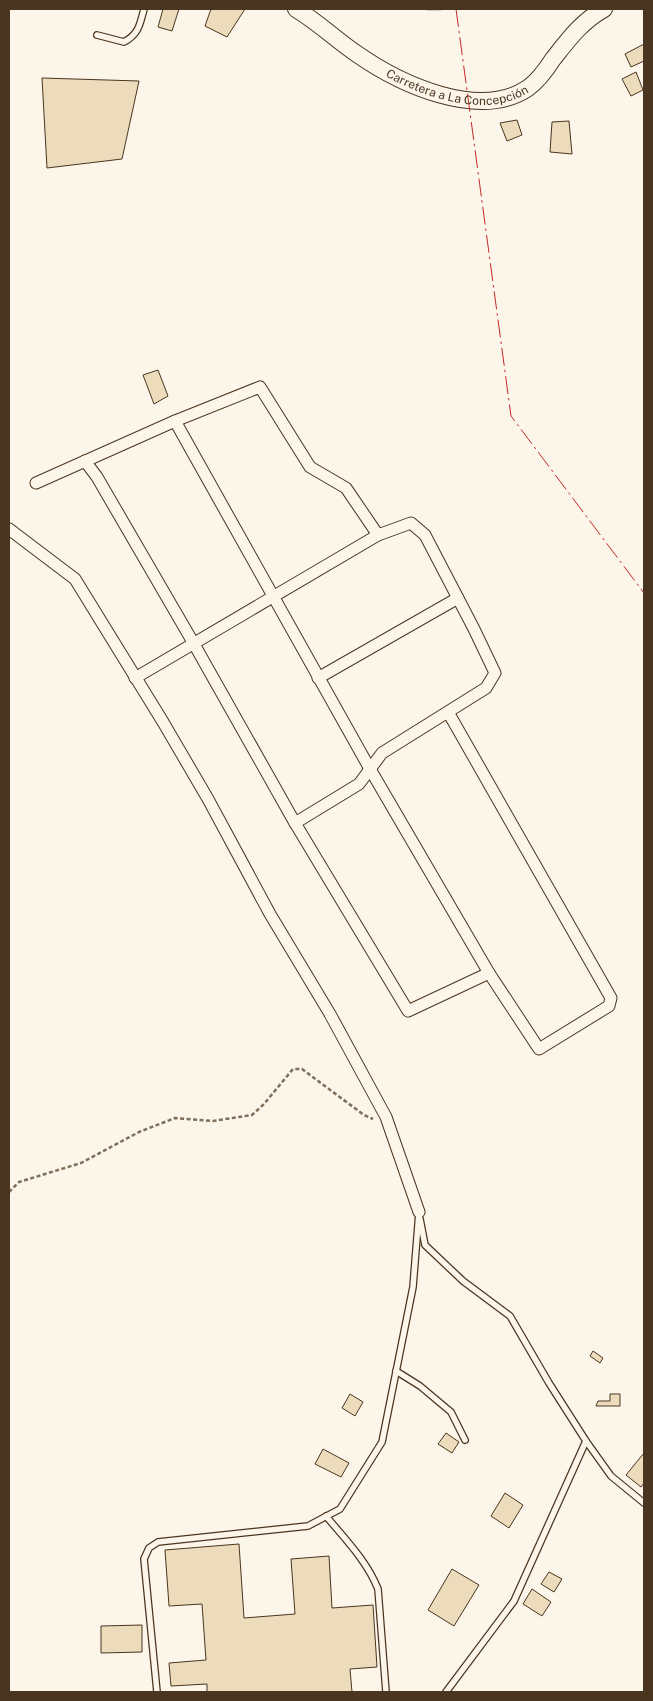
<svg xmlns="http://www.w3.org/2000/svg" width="653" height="1701" font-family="'Public Sans',sans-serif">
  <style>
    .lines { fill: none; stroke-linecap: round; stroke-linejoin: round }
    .stream { stroke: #c9cecd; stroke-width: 4 }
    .building { fill: #ecdcbc; stroke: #4a3520 }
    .service-casing { stroke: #4a3520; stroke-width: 8 }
    .minor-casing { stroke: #4a3520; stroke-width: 13 }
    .secondary-casing { stroke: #4a3520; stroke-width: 18 }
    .path { stroke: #7f6f5c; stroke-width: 2.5; stroke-dasharray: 4 2.5; stroke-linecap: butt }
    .service { stroke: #fbf6e9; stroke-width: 5.5 }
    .minor { stroke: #fbf6e9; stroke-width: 11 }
    .secondary { stroke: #fbf6e9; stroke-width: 16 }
    .power { stroke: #c62828; stroke-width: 1; stroke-dasharray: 18 4 2.5 4; stroke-linecap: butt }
    .labels { text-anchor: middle; stroke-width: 4; stroke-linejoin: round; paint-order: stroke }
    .street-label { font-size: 12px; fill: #4a3520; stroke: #fbf6e9 }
  </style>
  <rect width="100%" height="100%" fill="#fbf6e9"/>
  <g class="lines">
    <path class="stream" d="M 428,9 L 440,9"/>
  </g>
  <g class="building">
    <path d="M 163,9 L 179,9 L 172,31 L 158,27 Z"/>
    <path d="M 211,9 L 245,9 L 227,37 L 205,26 Z"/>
    <path d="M 644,44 L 644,61 L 631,67 L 625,54 Z"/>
    <path d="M 636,72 L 643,90 L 631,96 L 622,79 Z"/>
    <path d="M 42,78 L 139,81 L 122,159 L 47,168 Z"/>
    <path d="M 517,120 L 522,135 L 507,141 L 500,123 Z"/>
    <path d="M 569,121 L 572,154 L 550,152 L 552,122 Z"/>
    <path d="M 158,370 L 168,396 L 154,404 L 143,375 Z"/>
    <path d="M 593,1351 L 603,1358 L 600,1363 L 590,1356 Z"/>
    <path d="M 350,1394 L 363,1402 L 355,1416 L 342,1408 Z"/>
    <path d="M 610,1394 L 620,1394 L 620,1406 L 596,1406 L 598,1401 L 610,1401 Z"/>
    <path d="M 446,1433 L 459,1442 L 452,1453 L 438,1444 Z"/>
    <path d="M 323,1449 L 349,1463 L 341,1477 L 315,1464 Z"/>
    <path d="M 644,1453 L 644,1483 L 641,1487 L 626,1475 Z"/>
    <path d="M 505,1493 L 523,1505 L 509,1528 L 491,1516 Z"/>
    <path d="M 239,1544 L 244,1618 L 295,1614 L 291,1559 L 329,1556 L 332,1608 L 373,1605 L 377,1667 L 350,1669 L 352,1692 L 207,1692 L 207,1684 L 171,1686 L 169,1663 L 206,1660 L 202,1604 L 169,1606 L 165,1550 Z"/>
    <path d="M 452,1569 L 479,1585 L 454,1626 L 428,1610 Z"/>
    <path d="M 549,1572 L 562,1579 L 554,1592 L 541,1584 Z"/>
    <path d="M 532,1589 L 551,1602 L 542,1616 L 523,1604 Z"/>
    <path d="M 142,1625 L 142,1652 L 101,1653 L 101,1626 Z"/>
  </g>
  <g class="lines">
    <defs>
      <g id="service">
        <path d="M 97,35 L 124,42 C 139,34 140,24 144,9"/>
        <path d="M 420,1219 L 425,1245 L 463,1281 L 510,1316 L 549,1383 L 586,1441 L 514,1601 L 446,1692"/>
        <path d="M 396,1371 L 420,1386 L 451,1412 L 465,1440"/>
        <path d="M 586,1441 L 611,1476 L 644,1503"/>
        <path d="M 326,1516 C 345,1539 367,1561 378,1589 L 386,1692"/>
        <path d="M 157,1692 L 144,1559 L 149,1548 L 158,1542 L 308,1526 L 340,1509 L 382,1442 L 413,1287 L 419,1212"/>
      </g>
      <g id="minor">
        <path d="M 175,421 L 370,769 L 489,973 L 539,1049 L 609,1006 L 611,998 L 448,712"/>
        <path d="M 85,461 L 97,477 L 194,644 L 295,823 L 408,1011 L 489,973"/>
        <path d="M 36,483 L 175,421 L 260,387 L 310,467 L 346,488 L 378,535"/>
        <path d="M 9,529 L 75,579 L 163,722 L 208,799 L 270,914 L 330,1014 L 386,1117 L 419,1212"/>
        <path d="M 135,678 L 378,535 L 411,523 L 425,535 L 474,629 L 495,673 L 486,688 L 382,753 L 359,784 L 295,823"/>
        <path d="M 318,678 L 458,598"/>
      </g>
      <g id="secondary">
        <path id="s1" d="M 296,9 C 318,22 336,40 357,54 C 400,84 479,121 528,88 C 539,80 546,70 553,59 C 568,40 582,21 604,9"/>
      </g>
    </defs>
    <use href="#service" class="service-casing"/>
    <use href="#minor" class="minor-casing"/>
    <use href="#secondary" class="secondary-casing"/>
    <path class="path" d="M 9,1192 L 19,1182 L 81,1163 L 139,1132 L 175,1118 L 213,1121 L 252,1115 L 264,1104 L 293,1069 L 302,1069 L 364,1115 L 373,1119"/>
    <use href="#service" class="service"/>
    <use href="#minor" class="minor"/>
    <use href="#secondary" class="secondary"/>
    <path class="power" d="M 456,9 L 511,416 L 644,593"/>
  </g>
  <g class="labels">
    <g class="street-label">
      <text dy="4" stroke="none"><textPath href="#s1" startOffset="185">Carretera a La Concepción</textPath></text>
    </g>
  </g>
  <rect width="653" height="1701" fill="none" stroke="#4a3520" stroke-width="20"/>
</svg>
